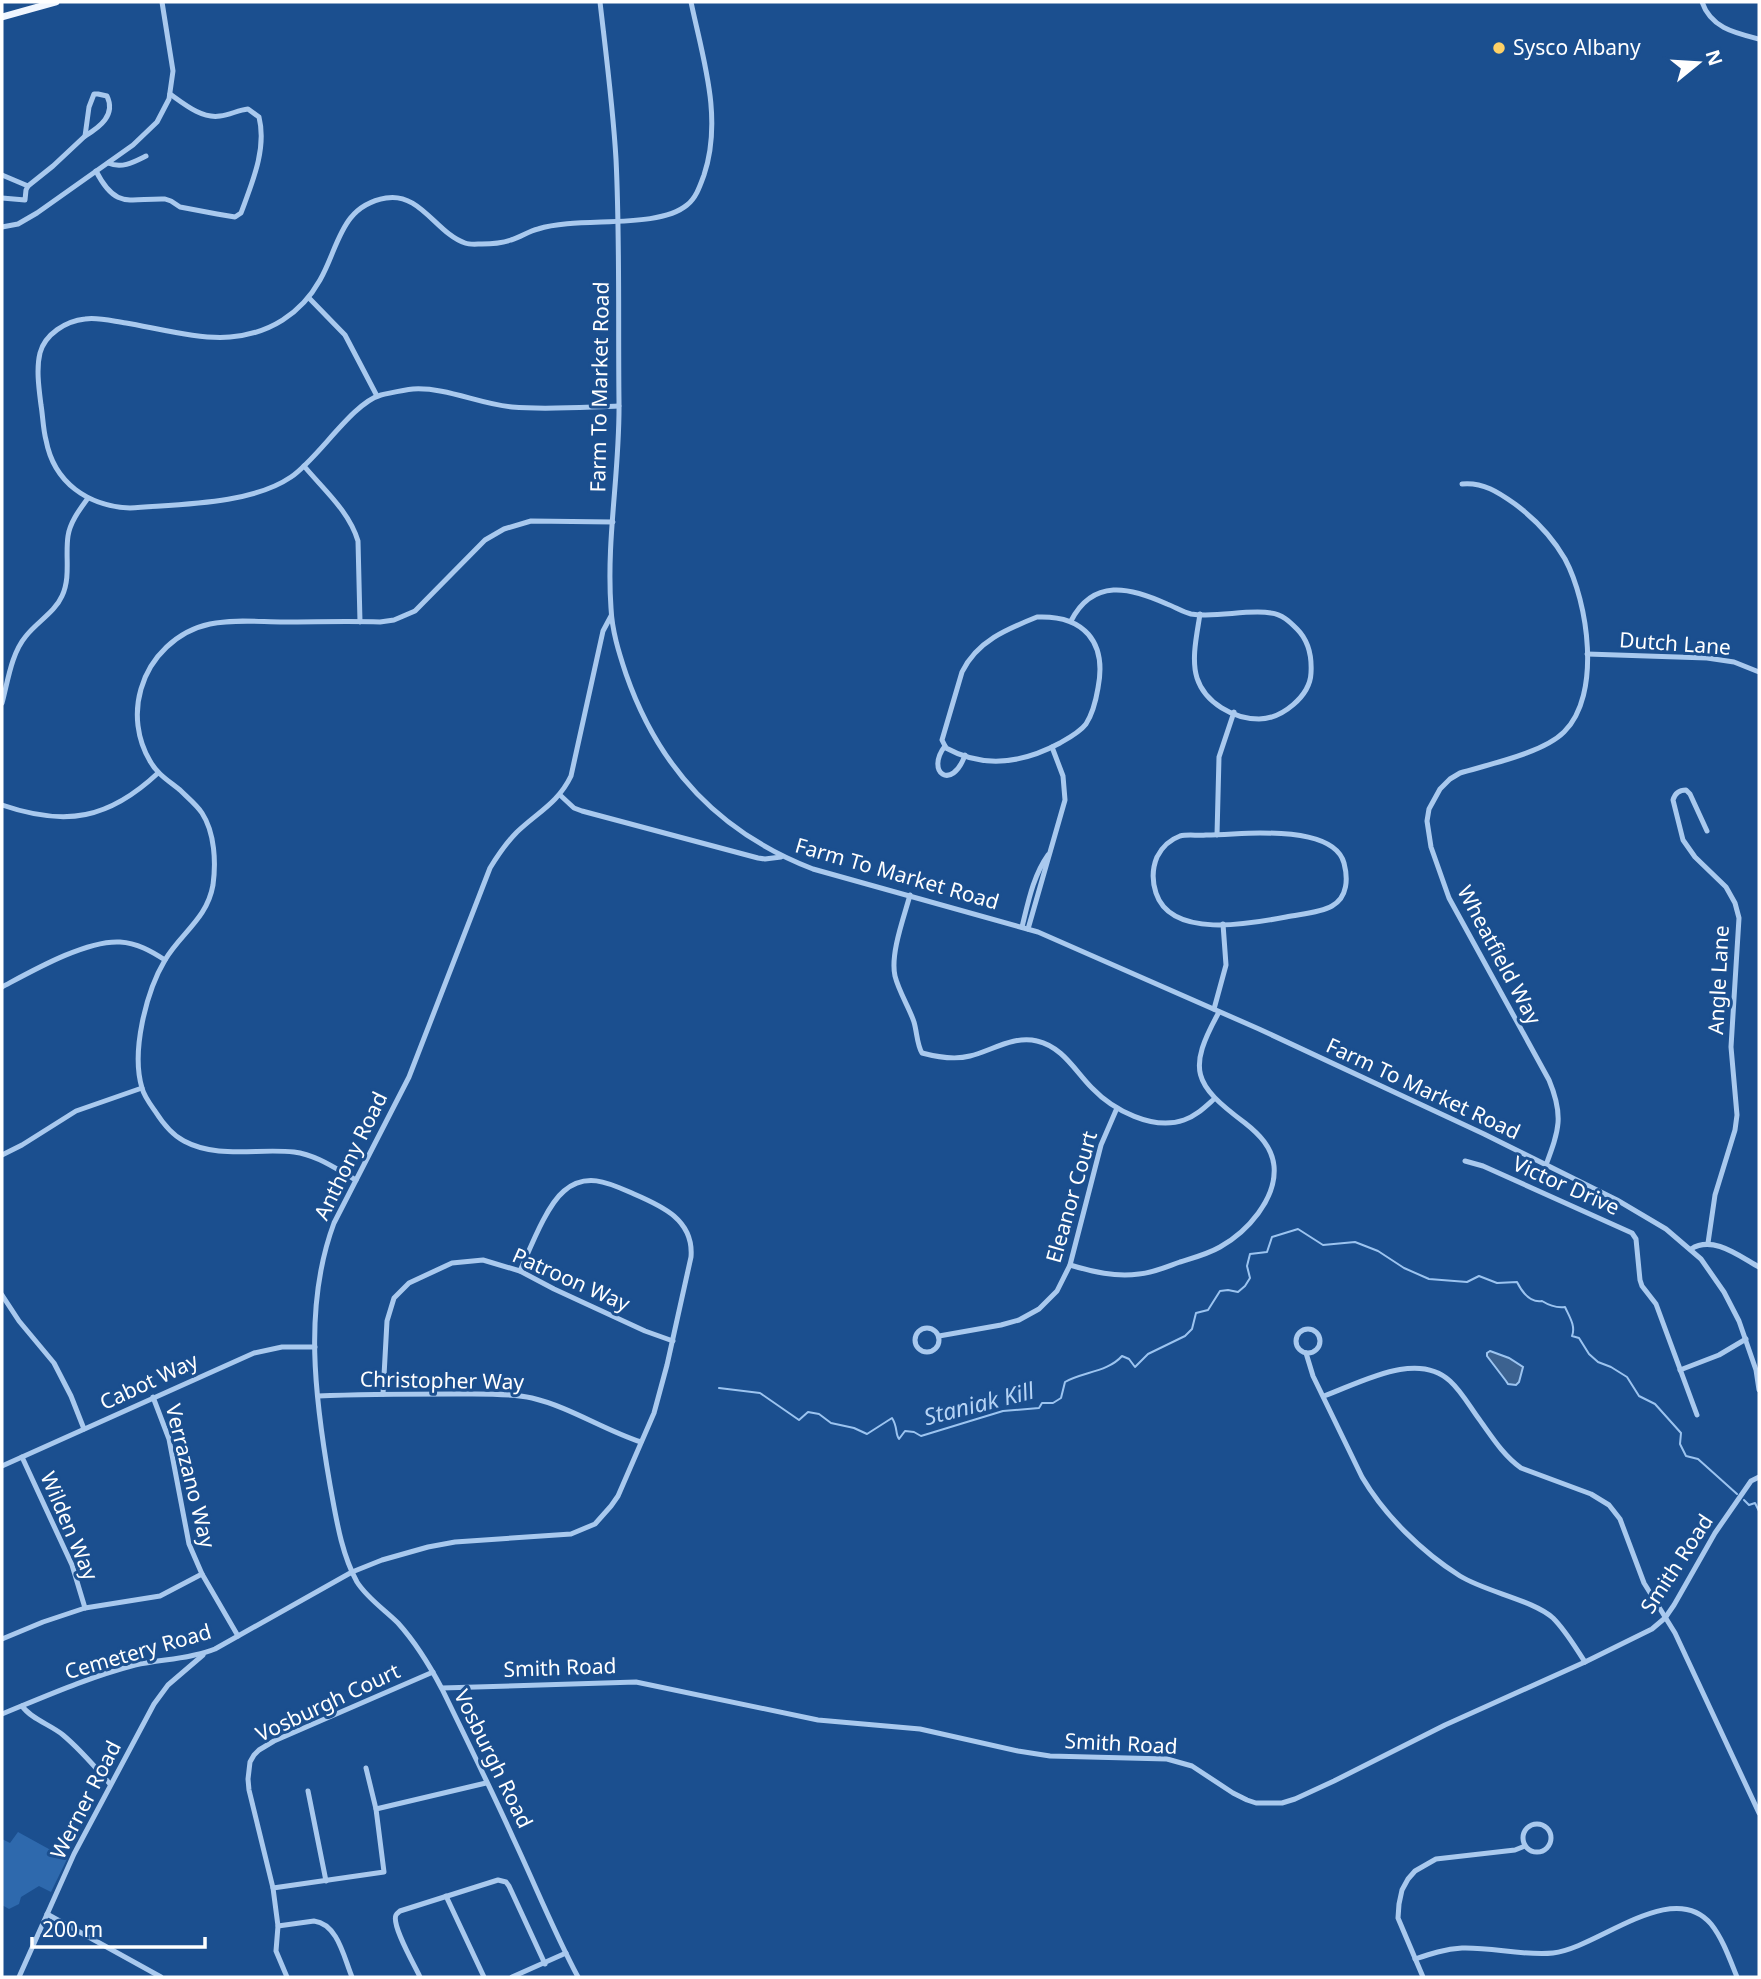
<svg xmlns="http://www.w3.org/2000/svg" width="1761" height="1979" font-family="'Noto Sans',sans-serif">
  <style>
    .green { fill: #2e69ad }
    .water { fill: #3c6290; stroke: #9cc4f0; stroke-width: 2 }
    .lines { fill: none; stroke-linecap: round; stroke-linejoin: round }
    .stream { stroke: #9cc4f0; stroke-width: 2 }
    .minor { stroke: #a9c9ee; stroke-width: 5 }
    .major { stroke: #f0f6ff; stroke-width: 7 }
    .poi-dot { fill: #ffd166; stroke: #1b4f8f; stroke-width: 2.5 }
    .labels { text-anchor: middle; stroke-width: 6; stroke-linejoin: round; paint-order: stroke }
    .poi-label { font-size: 21px; fill: #fff; stroke: #1b4f8f; text-anchor: start }
    .street-label { font-size: 21px; fill: #fff; stroke: #1b4f8f }
    .water-label { font-size: 23px; font-style: italic; fill: #b5d3f5; stroke: #1b4f8f }
  </style>
  <rect width="100%" height="100%" fill="#1b4f8f"/>
  <path class="green" d="M 18,1832 L 67,1859 L 51,1892 L 39,1886 L 21,1897 L 19,1904 L 9,1909 L 2,1905 L 2,1839 L 10,1843 Z"/>
  <path class="water" d="M 1490,1351 L 1509,1358 L 1523,1367 L 1519,1382 L 1516,1385 L 1508,1384 L 1506,1381 L 1487,1356 L 1487,1353 Z"/>
  <g class="lines">
    <g class="stream">
      <path d="M 719,1388 L 760,1393 L 799,1420 L 808,1412 L 819,1414 L 831,1423 L 854,1428 L 867,1434 L 892,1418 C 898,1427 895,1434 899,1439 L 905,1431 L 914,1432 L 921,1436 L 1003,1411 L 1039,1408 L 1042,1403 L 1053,1403 L 1061,1398 L 1065,1382 C 1082,1372 1108,1372 1122,1356 L 1129,1359 L 1135,1367 L 1148,1354 L 1185,1336 L 1192,1329 L 1196,1313 L 1208,1310 L 1220,1291 L 1228,1290 L 1238,1292 L 1245,1286 L 1250,1278 L 1247,1266 L 1250,1254 L 1267,1252 L 1272,1237 L 1298,1229 L 1323,1245 L 1355,1242 L 1378,1251 L 1404,1268 L 1429,1279 L 1467,1282 L 1479,1276 L 1497,1283 L 1517,1282 C 1522,1292 1530,1303 1542,1301 C 1550,1306 1557,1308 1565,1307 C 1569,1316 1576,1326 1572,1336 L 1579,1338 L 1589,1354 L 1598,1362 L 1611,1367 L 1627,1377 L 1639,1396 L 1655,1404 L 1681,1433 L 1680,1444 L 1686,1456 L 1698,1459 L 1737,1494"/>
      <path d="M 1744,1500 L 1749,1505 L 1755,1503 L 1759,1511"/>
    </g>
    <g class="minor">
      <path d="M 600,2 C 606,54 613,107 616,159 C 620,240 618,321 619,402 C 620,471 606,539 611,608 C 612,631 619,653 626,674 C 659,769 720,833 813,869 L 1038,932 L 1259,1029 L 1484,1134 L 1617,1200 L 1666,1229 L 1701,1259 L 1724,1292 L 1739,1321 L 1756,1370 L 1759,1390"/>
      <path d="M 1702,2 C 1711,28 1735,33 1759,39"/>
      <path d="M 94,94 L 98,94 L 107,96 C 116,115 100,127 85,136 L 89,107 Z"/>
      <path d="M 108,163 C 122,169 134,162 146,156"/>
      <path d="M 96,171 C 116,210 129,198 165,199 L 171,201 L 180,207 L 217,214 L 235,217 L 241,213 C 252,183 267,149 259,117 L 248,109 C 238,110 230,115 220,116 C 202,119 184,104 170,94"/>
      <path d="M 2,175 L 28,186 L 26,190 L 25,200 L 2,198"/>
      <path d="M 28,186 L 53,166 L 85,136"/>
      <path d="M 2,227 L 18,224 L 37,213 L 133,145 L 157,122 L 169,99 L 173,71 L 162,2"/>
      <path d="M 309,298 L 345,335 L 377,396"/>
      <path d="M 619,406 C 584,407 547,410 512,407 C 479,404 446,387 413,389 C 402,390 391,393 381,395 C 352,403 318,459 291,477 C 250,505 178,504 130,508 C 88,506 54,483 46,440 C 43,429 43,417 41,405 C 39,389 36,369 40,353 C 45,334 66,321 85,319 C 98,317 112,321 126,323 C 156,328 201,340 230,337 C 269,334 301,314 320,280 C 339,247 340,206 386,198 C 420,192 436,233 465,243 C 470,245 477,244 482,244 C 492,244 502,243 511,240 C 521,237 529,231 538,229 C 579,216 657,230 687,205 C 696,198 700,186 704,175 C 723,118 703,59 691,2"/>
      <path d="M 304,466 C 324,490 349,511 358,541 L 360,622"/>
      <path d="M 1462,484 C 1483,482 1498,492 1515,504 C 1535,519 1553,538 1565,559 C 1588,602 1602,695 1564,732 C 1543,753 1490,764 1460,773 L 1450,779 L 1440,789 L 1429,809 L 1427,821 L 1431,847 L 1449,898 L 1549,1080 C 1564,1116 1559,1130 1546,1165"/>
      <path d="M 1037,617 C 1084,615 1107,642 1098,688 C 1096,700 1093,713 1086,724 C 1080,732 1069,738 1060,743 C 1023,763 984,769 946,748 L 942,740 L 962,672 C 977,641 1007,629 1037,617 Z"/>
      <path d="M 1071,621 C 1093,578 1130,587 1167,604 C 1175,607 1183,612 1191,614 C 1216,618 1248,609 1271,613 C 1282,614 1290,622 1297,629 C 1309,641 1312,656 1311,673 C 1310,696 1282,719 1259,719 C 1234,719 1205,703 1197,678 C 1191,659 1197,634 1200,614"/>
      <path d="M 1587,654 L 1707,658 L 1734,662 L 1759,672"/>
      <path d="M 2,703 C 8,681 11,654 26,636 C 37,622 55,612 62,596 C 71,577 65,556 68,536 C 70,522 80,509 88,498"/>
      <path d="M 945,746 C 925,772 952,792 965,755"/>
      <path d="M 560,795 L 574,808 L 582,811 L 758,858 L 765,859 L 781,857"/>
      <path d="M 2,805 C 66,827 109,819 158,773"/>
      <path d="M 1707,831 L 1690,794 L 1686,790 C 1679,790 1675,793 1673,800 L 1683,840 L 1695,857 L 1726,887 L 1735,903 L 1739,918 L 1731,1047 L 1737,1115 L 1735,1130 L 1715,1195 L 1708,1243"/>
      <path d="M 1260,833 C 1285,833 1336,834 1344,863 C 1348,878 1348,897 1332,906 C 1320,913 1300,914 1286,917 C 1250,924 1171,939 1156,893 C 1152,881 1152,869 1157,857 C 1162,847 1169,840 1180,836 C 1188,834 1198,836 1206,835 C 1224,835 1242,833 1260,833 Z"/>
      <path d="M 1217,835 L 1219,757 L 1234,712"/>
      <path d="M 910,895 C 904,917 890,954 895,976 C 899,992 909,1007 914,1022 C 917,1032 917,1045 922,1053 C 937,1057 955,1060 970,1056 C 991,1051 1014,1035 1037,1041 C 1063,1047 1075,1071 1092,1088 C 1113,1110 1153,1131 1184,1120 C 1196,1116 1205,1107 1214,1099"/>
      <path d="M 1022,927 C 1028,903 1033,876 1048,855"/>
      <path d="M 1028,929 L 1065,800 L 1063,776 L 1052,747"/>
      <path d="M 2,987 C 32,971 86,940 120,942 C 137,943 151,951 165,960"/>
      <path d="M 1214,1009 L 1226,965 L 1223,924"/>
      <path d="M 2,1155 L 22,1145 L 76,1111 L 142,1088"/>
      <path d="M 1465,1161 L 1483,1166 L 1632,1233 L 1636,1239 L 1640,1280 L 1642,1286 L 1656,1304 L 1697,1415"/>
      <path d="M 356,1180 C 336,1169 317,1155 294,1152 C 258,1148 217,1159 184,1141 C 172,1135 162,1122 155,1111 C 150,1104 144,1096 142,1088 C 131,1052 146,992 165,960 C 181,933 207,919 213,885 C 216,863 215,833 202,813 C 197,805 187,797 180,790 C 169,781 157,774 150,761 C 137,739 134,713 141,689 C 150,657 177,631 210,624 C 234,619 260,622 284,622 C 316,622 348,621 380,622 L 394,620 L 415,611 L 485,540 L 504,529 L 531,521 L 613,522"/>
      <path d="M 1691,1249 C 1713,1235 1739,1256 1759,1267"/>
      <path d="M 1070,1265 C 1093,1272 1115,1277 1139,1274 C 1153,1273 1166,1267 1180,1262 C 1193,1258 1208,1254 1220,1247 C 1247,1232 1277,1199 1274,1166 C 1272,1147 1259,1134 1245,1123 C 1193,1084 1187,1070 1219,1012"/>
      <path d="M 2,1295 L 19,1321 L 54,1363 L 71,1396 L 84,1429"/>
      <circle cx="927" cy="1340" r="12"/>
      <circle cx="1308" cy="1341" r="12"/>
      <path d="M 939,1336 L 1001,1325 L 1019,1320 L 1039,1309 L 1057,1291 L 1070,1265 L 1101,1145 L 1117,1108"/>
      <path d="M 1306,1353 L 1313,1376 L 1362,1477 C 1385,1516 1422,1552 1460,1576 C 1486,1592 1533,1600 1553,1618 C 1566,1631 1575,1647 1585,1662"/>
      <path d="M 1680,1370 L 1719,1355 L 1746,1339"/>
      <path d="M 383,1394 L 387,1321 L 394,1298 L 409,1283 L 452,1263 L 483,1260 L 520,1271 L 554,1289 L 645,1331 L 673,1341"/>
      <path d="M 318,1396 C 364,1394 411,1394 457,1394 C 481,1394 509,1393 532,1398 C 570,1407 604,1430 641,1442"/>
      <path d="M 1324,1396 C 1360,1383 1417,1350 1450,1381 C 1462,1392 1470,1407 1479,1419 C 1492,1437 1503,1455 1521,1468 L 1591,1494 L 1609,1505 L 1620,1519 L 1644,1583 L 1675,1633 L 1759,1813"/>
      <path d="M 153,1397 L 169,1439 L 189,1544 L 202,1574 L 238,1636"/>
      <path d="M 22,1457 L 72,1565 L 85,1608"/>
      <path d="M 2,1466 L 254,1353 L 282,1347 L 315,1347"/>
      <path d="M 2,1639 L 43,1622 L 85,1608 L 160,1596 L 202,1574"/>
      <path d="M 442,1688 L 636,1682 L 818,1720 L 920,1729 L 1018,1751 L 1050,1756 L 1167,1759 L 1192,1766 L 1233,1793 L 1247,1800 L 1256,1803 L 1282,1803 L 1295,1799 L 1334,1781 L 1445,1725 L 1585,1662 L 1652,1629 L 1665,1618 L 1674,1605 L 1715,1533 L 1751,1481 L 1759,1477"/>
      <path d="M 22,1706 C 31,1719 51,1725 63,1735 C 81,1750 95,1767 110,1784"/>
      <path d="M 2,1714 C 46,1696 89,1677 135,1665 C 162,1659 190,1659 215,1649 L 352,1572 L 382,1560 L 428,1547 L 455,1542 L 571,1534 L 595,1524 L 611,1506 L 618,1496 L 654,1413 L 667,1365 L 691,1257 C 694,1220 662,1206 634,1194 C 611,1184 587,1171 564,1191 C 546,1206 530,1249 520,1271"/>
      <path d="M 308,1791 L 326,1881"/>
      <path d="M 376,1809 L 486,1783"/>
      <circle cx="1537" cy="1838" r="14"/>
      <path d="M 273,1888 L 384,1872 L 376,1809 L 366,1768"/>
      <path d="M 446,1896 L 484,1977"/>
      <path d="M 47,1914 L 161,1977"/>
      <path d="M 278,1926 L 314,1921 C 338,1924 344,1958 352,1977"/>
      <path d="M 1415,1959 C 1430,1954 1445,1949 1462,1948 C 1492,1947 1523,1956 1553,1953 C 1598,1948 1672,1878 1711,1924 C 1723,1939 1730,1960 1737,1977"/>
      <path d="M 19,1977 L 74,1854 L 154,1704 L 168,1685 L 203,1655"/>
      <path d="M 287,1977 L 276,1951 L 278,1926 L 273,1888 L 249,1790 L 248,1779 L 250,1762 L 254,1755 L 259,1750 L 274,1741 L 433,1672"/>
      <path d="M 420,1977 C 415,1966 391,1925 396,1915 C 397,1913 399,1912 400,1911 L 498,1880 L 506,1882 L 509,1886 L 545,1964"/>
      <path d="M 512,1977 L 566,1953"/>
      <path d="M 578,1977 C 555,1934 536,1887 515,1842 C 492,1791 467,1740 442,1689 C 430,1666 416,1643 398,1623 C 385,1610 367,1598 357,1582 C 341,1553 336,1517 330,1485 C 315,1399 303,1306 334,1223 L 409,1077 L 490,868 C 498,855 506,843 517,832 C 538,812 558,803 571,776 L 603,631 L 611,616"/>
      <path d="M 1423,1977 L 1398,1918 L 1399,1904 L 1402,1890 L 1408,1879 L 1415,1871 L 1436,1859 L 1515,1850 L 1525,1846"/>
    </g>
    <path class="major" d="M 2,17 L 56,2"/>
  </g>
  <circle class="poi-dot" cx="1499" cy="48" r="7"/>
  <g class="labels">
    <g class="poi-label">
      <text x="1513" y="55">Sysco Albany</text>
    </g>
    <g class="street-label">
      <text transform="translate(600 387) rotate(-89)" y="7">Farm To Market Road</text>
      <text transform="translate(1675 644) rotate(4)" y="7">Dutch Lane</text>
      <text transform="translate(897 874) rotate(16)" y="7">Farm To Market Road</text>
      <text transform="translate(1499 955) rotate(62)" y="7">Wheatfield Way</text>
      <text transform="translate(1719 980) rotate(-87)" y="7">Angle Lane</text>
      <text transform="translate(1423 1089) rotate(25)" y="7">Farm To Market Road</text>
      <text transform="translate(351 1156) rotate(-64)" y="7">Anthony Road</text>
      <text transform="translate(1566 1186) rotate(24)" y="7">Victor Drive</text>
      <text transform="translate(1072 1197) rotate(-74)" y="7">Eleanor Court</text>
      <text transform="translate(571 1280) rotate(24)" y="7">Patroon Way</text>
      <text transform="translate(442 1381) rotate(1)" y="7">Christopher Way</text>
      <text transform="translate(149 1382) rotate(-25)" y="7">Cabot Way</text>
      <text transform="translate(190 1476) rotate(76)" y="7">Verrazano Way</text>
      <text transform="translate(69 1526) rotate(67)" y="7">Wilden Way</text>
      <text transform="translate(1677 1564) rotate(-57)" y="7">Smith Road</text>
      <text transform="translate(138 1652) rotate(-16)" y="7">Cemetery Road</text>
      <text transform="translate(560 1668) rotate(-2)" y="7">Smith Road</text>
      <text transform="translate(328 1703) rotate(-25)" y="7">Vosburgh Court</text>
      <text transform="translate(1121 1744) rotate(3)" y="7">Smith Road</text>
      <text transform="translate(493 1759) rotate(64)" y="7">Vosburgh Road</text>
      <text transform="translate(86 1800) rotate(-63)" y="7">Werner Road</text>
    </g>
    <g class="water-label">
      <text transform="translate(979 1404) rotate(-14)" y="8">Staniak Kill</text>
    </g>
  </g>
  <rect width="1761" height="1979" fill="none" stroke="#ffffff" stroke-width="7"/>
  <g transform="translate(1698 63) rotate(72)" stroke="#1b4f8f" stroke-width="5" paint-order="stroke">
  <path d="M0-5L12 26L0 18L-12 26Z" fill="#ffffff"/>
  <text y="-10" font-size="19" font-weight="bold" text-anchor="middle" fill="#ffffff">N</text>
  </g>
  <path d="M32 1937v10h173v-10" fill="none" stroke="#ffffff" stroke-width="3.5"/>
  <text x="42" y="1937" font-size="21" fill="#ffffff" stroke="#1b4f8f" stroke-width="5" paint-order="stroke">200 m</text>
</svg>
